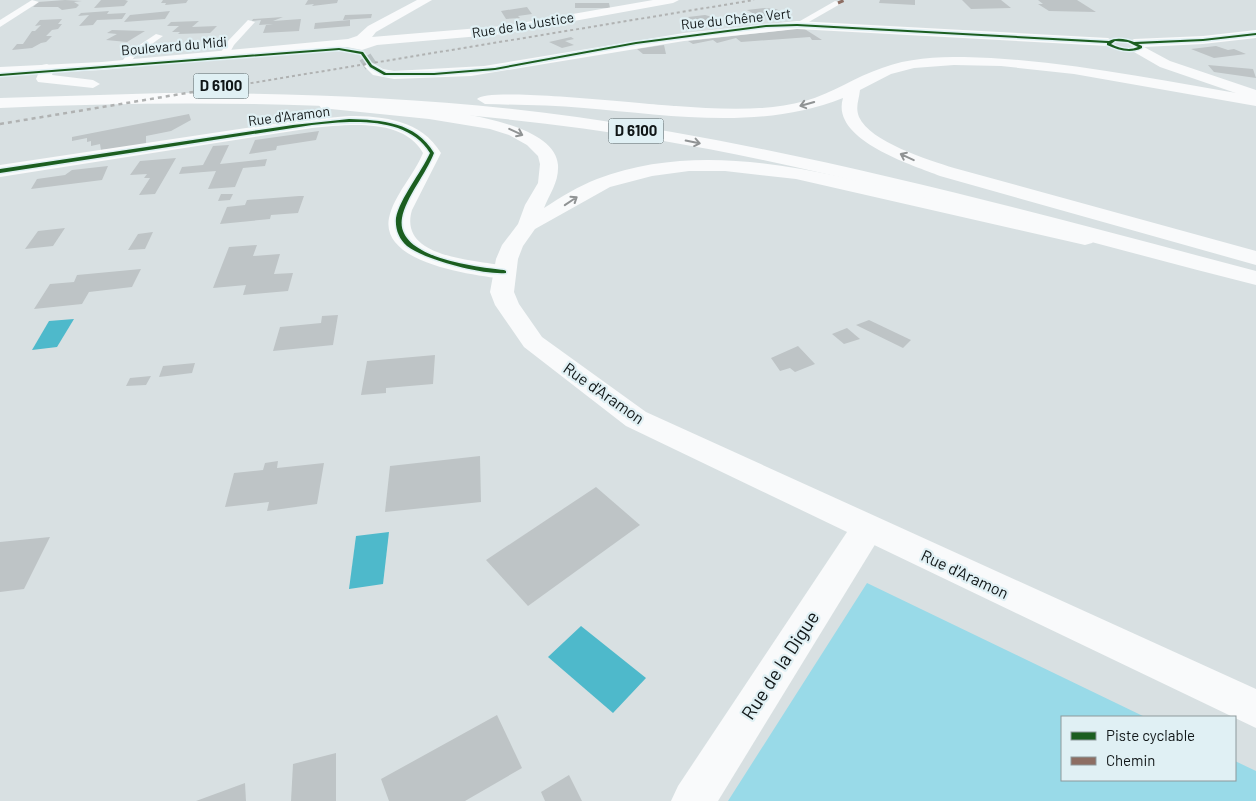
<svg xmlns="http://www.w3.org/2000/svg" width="1256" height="801" font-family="Barlow,sans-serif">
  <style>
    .green { fill: #99dae8 }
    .water { fill: #4eb9cb }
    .building { fill: #bec4c6 }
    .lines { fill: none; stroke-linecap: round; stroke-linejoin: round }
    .minor-tunnel { stroke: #bac2c4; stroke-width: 13; stroke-dasharray: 13 7; stroke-linecap: butt }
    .service { fill: #f9fafb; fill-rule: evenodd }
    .minor { fill: #f9fafb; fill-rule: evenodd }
    .secondary { fill: #f9fafb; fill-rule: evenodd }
    .primary { fill: #f9fafb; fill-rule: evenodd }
    .rail-far1 { stroke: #b0b2b2; stroke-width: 2; stroke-dasharray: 3 3; stroke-linecap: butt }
    .rail { stroke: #b0b2b2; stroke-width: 2.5; stroke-dasharray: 4 4; stroke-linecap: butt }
    .quiet { stroke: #8d6e63; stroke-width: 3; stroke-dasharray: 6 3; stroke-linecap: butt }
    .cycleway-casing { stroke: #e0f0f4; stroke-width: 3 }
    .cycleway { fill: #1b5e20; fill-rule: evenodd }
    .oneway { stroke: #909394 }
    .labels { text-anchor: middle; stroke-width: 4.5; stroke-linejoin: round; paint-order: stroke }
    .far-street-label { font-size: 14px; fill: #101617; stroke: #e0f0f4 }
    .shield { fill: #e0f0f4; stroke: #4e5759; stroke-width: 1 }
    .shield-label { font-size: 15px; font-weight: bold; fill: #101617 }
    .street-label { font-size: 16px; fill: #101617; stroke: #e0f0f4 }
    .near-street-label { font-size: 19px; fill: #101617; stroke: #e0f0f4 }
  </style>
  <rect width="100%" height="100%" fill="#d8e0e2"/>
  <path class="green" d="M 867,583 L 1145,717 L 1062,717 L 1062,780 L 1235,780 L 1235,761 L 1256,771 L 1256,801 L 728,801 Z"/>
  <g class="water">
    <path d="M 74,319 L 57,347 L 32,350 L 49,321 Z"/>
    <path d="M 389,532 L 383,584 L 349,589 L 356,536 Z"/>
    <path d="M 581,626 L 646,678 L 613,713 L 548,657 Z"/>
  </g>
  <g class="building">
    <path d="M 65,0 L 82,1 L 74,2 L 79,5 L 76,8 L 62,10 L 58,7 L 33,7 L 38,2 Z"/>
    <path d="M 101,0 L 125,0 L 128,1 L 124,6 L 94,8 Z"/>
    <path d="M 163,0 L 188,0 L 186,3 L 165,5 L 166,3 L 161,3 Z"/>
    <path d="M 308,0 L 338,0 L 337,3 L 312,6 L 314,4 L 305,5 Z"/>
    <path d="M 880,0 L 915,0 L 915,5 L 879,3 Z"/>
    <path d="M 962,0 L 1001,0 L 1011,8 L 971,9 Z"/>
    <path d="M 1038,0 L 1077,0 L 1096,12 L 1049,11 L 1038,4 L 1043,4 Z"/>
    <path d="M 575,3 L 609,3 L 610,8 L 575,8 Z"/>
    <path d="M 527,7 L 532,14 L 518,16 L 520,18 L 506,19 L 501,11 Z"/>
    <path d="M 765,8 L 776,9 L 785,13 L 760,17 L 747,10 Z"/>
    <path d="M 109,11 L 107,14 L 126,13 L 122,19 L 97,20 L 93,25 L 79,26 L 89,15 L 78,16 L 81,13 Z"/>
    <path d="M 170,11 L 165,19 L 124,22 L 130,15 Z"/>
    <path d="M 372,14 L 371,18 L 343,20 L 345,15 Z"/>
    <path d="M 705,15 L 716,18 L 695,22 L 688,17 Z"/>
    <path d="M 283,17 L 273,21 L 301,19 L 299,31 L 263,33 L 266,25 L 273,24 L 259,25 L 261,20 L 252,21 L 253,19 Z"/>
    <path d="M 62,19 L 58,24 L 62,24 L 58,29 L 52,30 L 46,36 L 52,36 L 46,42 L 41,43 L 32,48 L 12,50 L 17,44 L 23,44 L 32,31 L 35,31 L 41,25 L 35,26 L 40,20 Z"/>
    <path d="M 350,20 L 350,26 L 314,29 L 315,23 Z"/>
    <path d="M 199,21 L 192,27 L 217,26 L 210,33 L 178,34 L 180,32 L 172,32 L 179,26 L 167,26 L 171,22 Z"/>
    <path d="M 803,28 L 822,40 L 812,40 L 810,37 L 741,42 L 736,38 L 717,43 L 713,40 L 693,44 L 688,41 Z"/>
    <path d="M 112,30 L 145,31 L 127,42 L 106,40 L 117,34 L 107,33 Z"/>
    <path d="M 571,37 L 574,39 L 565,41 L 574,45 L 562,48 L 549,42 Z"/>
    <path d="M 664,45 L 666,54 L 643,54 L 637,49 Z"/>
    <path d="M 1216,46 L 1228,50 L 1234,49 L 1246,54 L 1214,58 L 1191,49 Z"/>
    <path d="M 1208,65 L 1253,69 L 1256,78 L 1214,72 Z"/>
    <path d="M 189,114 L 191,120 L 171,131 L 146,136 L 146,145 L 101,150 L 100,144 L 91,146 L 91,141 L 87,142 L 87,138 L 72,141 L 72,137 Z"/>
    <path d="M 319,131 L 316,140 L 277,146 L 276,150 L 249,154 L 255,140 Z"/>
    <path d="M 229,145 L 220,164 L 267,159 L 265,166 L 243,168 L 235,187 L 208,189 L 216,171 L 179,174 L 182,167 L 203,165 L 213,146 Z"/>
    <path d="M 176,158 L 155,194 L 139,195 L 150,178 L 144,178 L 147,174 L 130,175 L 140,161 Z"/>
    <path d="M 108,166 L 102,180 L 31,189 L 37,179 L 65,175 L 72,170 Z"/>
    <path d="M 221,194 L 233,194 L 230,200 L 218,201 Z"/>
    <path d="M 299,196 L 304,196 L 298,213 L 271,215 L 270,219 L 220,224 L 227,207 L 245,205 L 247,200 Z"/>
    <path d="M 65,228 L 53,246 L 25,249 L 38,231 Z"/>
    <path d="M 153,232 L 145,249 L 128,250 L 138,234 Z"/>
    <path d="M 257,245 L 253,256 L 280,254 L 274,274 L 293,273 L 288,291 L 243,295 L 246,285 L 213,288 L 229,247 Z"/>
    <path d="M 141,269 L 132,287 L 89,292 L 82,304 L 34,309 L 50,284 L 74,282 L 77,275 Z"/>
    <path d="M 338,315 L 333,345 L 273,351 L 280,327 L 321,323 L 322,316 Z"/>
    <path d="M 869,320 L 911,340 L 903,348 L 856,325 Z"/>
    <path d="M 847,328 L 860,339 L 844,344 L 832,334 Z"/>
    <path d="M 798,346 L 815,364 L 795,372 L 790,368 L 780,371 L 771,358 Z"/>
    <path d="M 435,355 L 433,384 L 386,388 L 386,393 L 361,395 L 367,361 Z"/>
    <path d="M 195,363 L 192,373 L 159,377 L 163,366 Z"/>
    <path d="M 151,376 L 146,385 L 126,386 L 130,378 Z"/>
    <path d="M 480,456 L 481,502 L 385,512 L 390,466 Z"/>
    <path d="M 278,461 L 277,468 L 324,463 L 317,504 L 267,511 L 269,502 L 225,507 L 234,473 L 263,470 L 265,463 Z"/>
    <path d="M 596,487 L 640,525 L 528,606 L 486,560 Z"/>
    <path d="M 50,537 L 24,589 L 0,592 L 0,542 Z"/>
    <path d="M 497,715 L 522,768 L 465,801 L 389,801 L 381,779 Z"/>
    <path d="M 336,753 L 336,801 L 291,801 L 293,764 Z"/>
    <path d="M 569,775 L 582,801 L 545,801 L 541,792 Z"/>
    <path d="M 245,783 L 246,801 L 196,801 Z"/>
  </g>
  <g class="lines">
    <path class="minor-tunnel" d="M 365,57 L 371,66"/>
    <g class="service">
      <path d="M 32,0 L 39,2 L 0,27 L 0,20 Z"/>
      <path d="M 835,1 L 842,3 L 800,27 L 793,25 Z"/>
      <path d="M 248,20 L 255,22 L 234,45 L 228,56 L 222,56 L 220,54 L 227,42 Z"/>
      <path d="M 156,34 L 163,36 L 135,56 L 128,66 L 122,66 L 120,64 L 129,52 Z"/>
    </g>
    <g class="minor">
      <path d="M 417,0 L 432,0 L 376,32 L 372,37 L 503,26 L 653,0 L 679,0 L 673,3 L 503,34 L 377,45 L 362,50 L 347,47 L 102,70 L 0,75 L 0,67 L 102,62 L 348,39 L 357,36 L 368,26 Z"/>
      <path d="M 797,21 L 1108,38 L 1115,42 L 1108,46 L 797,29 L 684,41 L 471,76 L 394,79 L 373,75 L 364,66 L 371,62 L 383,69 L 394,71 L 484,66 L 684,33 Z"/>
      <path d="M 1256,30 L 1256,38 L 1203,44 L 1144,47 L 1170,61 L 1256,90 L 1256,100 L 1160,67 L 1134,52 L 1134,47 L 1127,43 L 1134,39 L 1203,36 Z"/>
      <path d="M 349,116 C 384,116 421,120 441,153 L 412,210 C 397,260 481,260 512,267 L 515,272 L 512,277 L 504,279 C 474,275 380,264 389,218 C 394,195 414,175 423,153 C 403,117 346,125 312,128 L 0,177 L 0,165 L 293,121 Z"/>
      <path d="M 867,516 L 879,520 L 883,529 L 879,538 L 718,801 L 671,801 L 678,786 L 855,520 Z"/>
    </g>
    <g class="secondary">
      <path d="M 964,57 C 1063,59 1159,81 1256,96 L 1256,106 L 1074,74 L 1001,66 L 954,65 L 914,68 L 891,74 L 860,90 C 859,100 855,107 859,117 C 870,142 929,160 954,168 L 1256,251 L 1256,265 L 940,176 C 912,165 830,140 843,98 C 761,131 669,115 584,108 C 551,105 518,105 485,104 L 477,99 C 486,86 651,105 676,106 C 718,109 764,112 805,101 C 833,93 855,77 882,68 C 908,58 936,57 964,57 Z"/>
      <path d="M 327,100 C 370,104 554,108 558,165 C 559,182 550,193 544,208 C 561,197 579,186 597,179 C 699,140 810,169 911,193 C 972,207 1032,220 1092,235 L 1096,239 L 1092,243 L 1085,245 L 796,179 L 725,171 L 689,171 L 652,176 L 610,187 L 535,229 L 523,246 L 518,259 L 514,292 L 519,304 L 542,337 L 646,412 L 1256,689 L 1256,728 L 626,426 L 524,347 L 495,305 L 490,292 L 496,259 L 502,245 L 518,224 L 525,205 L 538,183 L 540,164 L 538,156 L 527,145 L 509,135 L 490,129 L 429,119 L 321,108 L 319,105 Z"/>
    </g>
    <g class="primary">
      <path d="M 47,64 L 54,68 L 52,75 L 93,80 L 100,84 L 93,88 L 38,82 L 36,79 L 42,65 Z"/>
      <path d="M 165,93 C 303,93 440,98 577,117 C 806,149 1032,212 1256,271 L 1256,285 C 1057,235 860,174 658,140 C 440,103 221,98 0,108 L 0,98 Z"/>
    </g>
    <path class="rail-far1" d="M 215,89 L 754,0"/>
    <path class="rail" d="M 0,124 L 223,87"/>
    <path class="quiet" d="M 838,3 L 845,0"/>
    <defs>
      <g id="cycleway">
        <path d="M 797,24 L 1109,41 C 1116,37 1127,39 1134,42 L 1203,39 L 1256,33 L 1256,35 L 1203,41 L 1138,44 L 1142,46 L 1142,48 C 1130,54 1118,50 1107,45 L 1107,43 L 797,26 L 766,27 L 636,44 L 495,70 L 434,75 L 384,75 L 370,67 L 361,54 L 339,50 L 0,76 L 0,74 L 339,48 L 363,52 L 372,65 L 386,73 L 434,73 L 495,68 L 636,42 L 766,25 ZM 1115,41 L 1128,42 L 1138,47 C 1129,51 1119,48 1111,44 Z"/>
        <path d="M 349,119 C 381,120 416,122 434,153 C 426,174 406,197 402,218 C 395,258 477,267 504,270 L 506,271 L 506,273 C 483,275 425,260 407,246 C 399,239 395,229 396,218 C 400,198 421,173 430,153 C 407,115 349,121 312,125 L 0,173 L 0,169 L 293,125 Z"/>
      </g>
    </defs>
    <use href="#cycleway" class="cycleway-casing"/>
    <use href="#cycleway" class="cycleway"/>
  </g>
  <defs><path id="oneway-shaft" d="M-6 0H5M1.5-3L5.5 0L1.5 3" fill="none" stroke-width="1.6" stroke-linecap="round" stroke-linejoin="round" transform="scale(1.25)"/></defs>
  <g class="oneway">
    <use href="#oneway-shaft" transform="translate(807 104) rotate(164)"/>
    <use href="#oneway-shaft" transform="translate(516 132) rotate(25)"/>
    <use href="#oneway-shaft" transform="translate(693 142) rotate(11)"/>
    <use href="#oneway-shaft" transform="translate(907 157) rotate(-155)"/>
    <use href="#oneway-shaft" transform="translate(571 201) rotate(-34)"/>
  </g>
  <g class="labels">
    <g class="far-street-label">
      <text transform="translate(736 19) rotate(-6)" y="5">Rue du Chêne Vert</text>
      <text transform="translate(523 25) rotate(-9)" y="5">Rue de la Justice</text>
      <text transform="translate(174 46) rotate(-5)" y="5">Boulevard du Midi</text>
      <text transform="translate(289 116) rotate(-7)" y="5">Rue d'Aramon</text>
    </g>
    <g class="shield">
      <rect x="193.5" y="73.5" width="55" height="25" rx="4"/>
      <rect x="608.5" y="118.5" width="55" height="25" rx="4"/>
    </g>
    <g class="shield-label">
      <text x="221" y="91">D 6100</text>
      <text x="636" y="136">D 6100</text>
    </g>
    <g class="street-label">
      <text transform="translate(604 393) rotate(35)" y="6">Rue d'Aramon</text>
      <text transform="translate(965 574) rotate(25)" y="6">Rue d'Aramon</text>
    </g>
    <g class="near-street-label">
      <text transform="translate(780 665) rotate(-57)" y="7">Rue de la Digue</text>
    </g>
  </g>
  <rect x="1061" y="716" width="175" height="65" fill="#e0f0f4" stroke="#8d999c"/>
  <rect x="1071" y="732" width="25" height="8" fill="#1b5e20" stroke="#8d999c"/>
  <text x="1106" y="741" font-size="15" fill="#101617">Piste cyclable</text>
  <rect x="1071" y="757" width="25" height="8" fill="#8d6e63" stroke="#8d999c"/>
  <text x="1106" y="766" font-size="15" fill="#101617">Chemin</text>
</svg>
